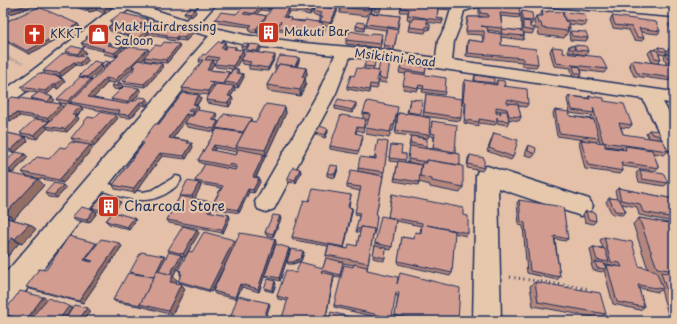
<svg xmlns="http://www.w3.org/2000/svg" width="677" height="324" font-family="'Playpen Sans',sans-serif">
  <style>
    .lines { fill: none; stroke-linecap: round; stroke-linejoin: round }
    .service-casing { stroke: #1b2f5e; stroke-width: 3 }
    .minor-casing { stroke: #1b2f5e; stroke-width: 3 }
    .path-far1 { stroke: #1b2f5e; stroke-width: 2; stroke-dasharray: 0.5 2; stroke-linecap: butt }
    .path { stroke: #1b2f5e; stroke-width: 3; stroke-dasharray: 1 3.5; stroke-linecap: butt }
    .service { fill: #e6c8ad; fill-rule: evenodd }
    .minor { fill: #e6c8ad; fill-rule: evenodd }
    .wall { fill: #b5877c; stroke: #1b2f5e; fill-rule: evenodd }
    .shaded-wall { fill: #936e65; stroke: #1b2f5e }
    .building { fill: #d29d90; stroke: #1b2f5e }
    .labels { text-anchor: middle; stroke-width: 4; stroke-linejoin: round; paint-order: stroke }
    .far-poi-label { font-size: 12px; fill: #1b2f5e; stroke: #e6c8ad; text-anchor: start }
    .far-street-label { font-size: 12px; fill: #1b2f5e; stroke: #e6c8ad }
    .poi-label { font-size: 14px; fill: #1b2f5e; stroke: #e6c8ad; text-anchor: start }
  </style>
  <rect width="100%" height="100%" fill="#e4c0a8"/>
  <filter id="ink" filterUnits="userSpaceOnUse"><feTurbulence type="fractalNoise" baseFrequency=".025" numOctaves="2"/><feDisplacementMap in="SourceGraphic" scale="8" xChannelSelector="R" yChannelSelector="G"/><feConvolveMatrix kernelMatrix="1 2 1 2 8 2 1 2 1" color-interpolation-filters="sRGB"/></filter>
  <g filter="url(#ink)">
    <g class="lines">
      <defs>
        <path id="service" d="M 176,176 L 180,177 L 181,180 C 179,185 174,188 170,191 C 145,209 119,196 92,187 L 91,184 L 92,181 L 96,180 L 129,190 L 143,192 L 153,190 Z"/>
        <g id="minor">
          <path d="M 113,3 L 134,3 L 186,20 L 202,3 L 217,3 L 198,24 L 245,35 L 304,43 L 384,50 L 436,58 L 438,41 L 446,26 L 452,6 L 458,3 L 482,3 L 480,6 L 464,11 L 460,26 L 454,41 L 452,60 L 674,92 L 674,104 L 663,102 L 674,122 L 674,152 L 667,149 L 643,99 L 384,60 L 350,57 L 336,93 L 274,209 L 266,212 L 258,209 L 255,202 L 318,93 L 335,55 L 245,45 L 223,39 L 13,307 L 3,311 L 3,276 L 209,36 L 183,29 L 128,10 L 49,75 L 9,104 L 3,106 L 3,91 L 37,67 L 115,6 Z"/>
          <path d="M 544,3 L 602,3 L 674,9 L 674,17 L 551,7 L 546,6 Z"/>
          <path d="M 487,166 L 589,199 L 593,206 L 589,213 L 581,216 L 498,188 L 501,321 L 473,321 L 476,175 L 479,169 Z"/>
        </g>
      </defs>
      <use href="#service" class="service-casing"/>
      <use href="#minor" class="minor-casing"/>
      <g class="path-far1">
        <path d="M 3,23 L 46,3"/>
        <path d="M 3,56 L 24,64"/>
      </g>
      <path class="path" d="M 510,277 L 590,289"/>
      <use href="#service" class="service"/>
      <use href="#minor" class="minor"/>
    </g>
    <g class="wall">
      <path d="M 11,3 L 39,3 L 23,10 L 10,14 L 4,10 L 3,9 L 3,6 Z"/>
      <path d="M 66,3 L 102,3 L 109,5 L 111,9 L 105,14 L 97,10 L 89,12 Z"/>
      <path d="M 272,3 L 272,6 L 268,11 L 261,10 L 257,14 L 266,16 L 266,17 L 276,3 L 294,3 L 293,4 L 300,5 L 301,3 L 319,3 L 319,4 L 318,6 L 337,9 L 337,12 L 330,26 L 323,25 L 323,26 L 325,27 L 325,30 L 323,35 L 279,31 L 279,29 L 274,36 L 258,34 L 257,32 L 257,33 L 250,32 L 249,28 L 250,27 L 216,23 L 215,19 L 236,14 ZM 314,8 L 313,11 L 313,15 L 319,16 L 319,20 L 321,20 L 320,22 L 291,20 L 285,18 L 289,12 L 305,13 L 305,14 L 310,15 Z"/>
      <path d="M 375,3 L 371,13 L 400,16 L 394,50 L 383,49 L 386,30 L 366,27 L 366,24 L 370,13 L 368,13 L 367,16 L 340,13 L 340,7 L 344,5 Z"/>
      <path d="M 376,3 L 394,3 L 394,5 L 382,3 L 380,12 L 374,11 Z"/>
      <path d="M 402,3 L 434,3 L 453,7 L 452,10 L 438,9 L 437,18 L 443,19 L 442,24 L 427,22 L 427,24 L 430,27 L 429,30 L 426,30 L 425,33 L 408,31 L 410,21 L 412,22 L 412,20 L 407,19 L 408,12 L 400,12 Z"/>
      <path d="M 479,3 L 520,15 L 519,18 L 501,16 L 502,29 L 522,31 L 522,23 L 521,23 L 521,14 L 522,11 L 533,21 L 531,25 L 530,24 L 530,27 L 534,31 L 532,34 L 524,33 L 524,36 L 523,40 L 501,37 L 501,45 L 538,64 L 536,67 L 522,66 L 522,62 L 466,56 L 467,43 L 468,40 L 483,42 L 482,35 L 466,34 L 467,20 L 468,17 L 483,17 L 479,17 ZM 488,30 L 500,32 L 500,34 L 488,32 Z"/>
      <path d="M 542,11 L 547,12 L 548,11 L 587,22 L 585,26 L 569,24 L 570,28 L 564,38 L 539,35 L 538,29 L 535,29 L 534,22 L 536,16 L 540,16 Z"/>
      <path d="M 184,12 L 196,13 L 191,17 L 185,15 Z"/>
      <path d="M 612,16 L 660,31 L 658,34 L 641,32 L 644,38 L 642,41 L 634,40 L 629,30 L 613,28 L 610,20 Z"/>
      <path d="M 147,19 L 148,21 L 157,23 L 158,24 L 193,33 L 186,41 L 178,40 L 177,41 L 168,40 L 167,38 L 149,35 L 148,34 L 134,45 L 127,43 L 128,45 L 124,48 L 121,47 L 119,44 L 125,42 L 124,40 L 129,36 L 110,31 L 108,28 L 113,25 L 112,24 L 110,21 Z"/>
      <path d="M 671,22 L 674,22 L 674,34 L 668,25 Z"/>
      <path d="M 3,23 L 78,24 L 80,28 L 29,54 L 3,40 Z"/>
      <path d="M 356,26 L 365,26 L 364,31 L 356,30 Z"/>
      <path d="M 570,31 L 588,38 L 586,41 L 570,40 L 569,34 Z"/>
      <path d="M 102,33 L 104,36 L 99,40 L 111,43 L 112,46 L 122,50 L 148,49 L 149,52 L 180,47 L 167,63 L 146,61 L 144,58 L 141,61 L 163,67 L 146,87 L 125,84 L 123,81 L 134,69 L 133,68 L 118,82 L 123,86 L 119,90 L 114,89 L 112,86 L 115,83 L 108,82 L 93,98 L 113,102 L 111,99 L 141,92 L 133,101 L 149,102 L 146,106 L 142,105 L 131,118 L 120,117 L 118,114 L 82,107 L 83,109 L 77,116 L 79,119 L 67,132 L 48,129 L 48,128 L 37,139 L 23,136 L 20,133 L 50,121 L 20,116 L 11,121 L 3,119 L 3,105 L 33,100 L 31,98 L 38,93 L 24,91 L 21,87 L 45,74 L 43,71 L 67,54 L 65,51 L 83,49 L 86,53 L 80,56 L 86,57 L 88,61 L 82,66 L 76,65 L 62,76 L 53,75 L 61,77 L 65,82 L 58,89 L 54,88 L 48,94 L 43,94 L 52,97 L 55,100 L 52,103 L 61,104 L 63,107 L 67,104 L 60,103 L 57,99 L 80,78 L 79,76 L 102,63 L 103,63 L 109,62 L 110,63 L 117,57 L 104,54 L 103,51 L 83,46 L 81,43 L 87,39 L 86,37 ZM 103,68 L 103,69 L 104,69 L 92,81 L 91,79 Z"/>
      <path d="M 382,38 L 380,48 L 346,44 L 346,40 Z"/>
      <path d="M 225,42 L 226,46 L 224,49 L 236,47 L 236,50 L 244,54 L 234,69 L 238,69 L 239,73 L 239,74 L 243,74 L 244,77 L 238,88 L 234,87 L 235,90 L 231,96 L 233,100 L 229,107 L 207,103 L 206,100 L 209,95 L 184,92 L 182,88 L 201,63 L 200,63 L 199,60 L 205,55 ZM 213,60 L 217,61 L 214,64 L 216,67 L 232,69 L 230,74 L 229,72 L 210,70 L 214,64 Z"/>
      <path d="M 574,45 L 588,51 L 586,55 L 574,53 L 573,51 L 573,53 L 568,52 L 568,49 L 569,46 L 574,46 Z"/>
      <path d="M 241,46 L 261,48 L 259,53 L 275,58 L 268,71 L 249,69 L 249,65 L 242,64 L 241,60 L 247,51 L 246,50 L 242,49 Z"/>
      <path d="M 552,47 L 563,53 L 607,69 L 604,73 L 581,70 L 582,73 L 580,77 L 573,76 L 571,70 L 571,68 L 554,66 L 550,51 Z"/>
      <path d="M 658,47 L 667,51 L 669,48 L 674,49 L 674,80 L 673,80 L 672,81 L 634,76 L 629,64 L 632,60 L 665,65 L 667,62 L 666,62 L 664,57 L 666,54 L 667,54 L 667,52 L 664,55 L 659,54 L 661,59 L 658,62 L 652,62 L 648,53 L 651,50 L 655,50 Z"/>
      <path d="M 299,58 L 299,61 L 297,67 L 306,68 L 307,74 L 305,78 L 306,84 L 300,96 L 268,91 L 267,85 L 276,69 L 275,69 L 275,65 Z"/>
      <path d="M 375,62 L 373,71 L 379,71 L 390,62 L 386,83 L 379,82 L 379,76 L 378,76 L 378,75 L 376,80 L 379,81 L 377,89 L 370,88 L 369,93 L 347,89 L 347,86 L 364,69 L 364,66 Z"/>
      <path d="M 419,66 L 426,67 L 425,75 L 445,92 L 444,95 L 422,92 L 423,89 L 418,88 L 417,91 L 403,89 L 406,74 L 399,73 L 400,69 Z"/>
      <path d="M 475,75 L 494,83 L 494,84 L 495,85 L 497,80 L 528,104 L 526,107 L 518,106 L 521,117 L 519,121 L 508,119 L 509,121 L 507,125 L 496,123 L 495,125 L 479,123 L 478,126 L 464,123 L 465,105 L 462,105 L 463,84 L 465,80 L 474,82 L 474,79 ZM 496,110 L 500,111 L 499,113 L 496,113 Z"/>
      <path d="M 426,94 L 461,118 L 460,121 L 423,116 Z"/>
      <path d="M 199,95 L 201,99 L 197,105 L 199,108 L 196,112 L 191,112 L 193,112 L 194,115 L 218,117 L 215,120 L 218,121 L 219,123 L 253,122 L 256,122 L 285,107 L 286,113 L 266,156 L 265,156 L 265,157 L 256,178 L 260,182 L 254,193 L 249,192 L 239,213 L 214,208 L 213,206 L 210,212 L 229,215 L 230,218 L 223,233 L 169,223 L 167,220 L 180,196 L 196,182 L 195,181 L 205,164 L 200,163 L 198,160 L 215,132 L 187,127 L 185,123 L 188,117 L 173,138 L 188,141 L 189,143 L 193,147 L 186,159 L 162,156 L 135,193 L 115,189 L 113,185 L 142,145 L 141,143 L 159,124 ZM 215,148 L 237,152 L 236,155 L 214,151 ZM 231,167 L 236,168 L 235,170 L 230,169 ZM 200,184 L 221,188 L 213,203 L 194,199 L 201,186 Z"/>
      <path d="M 569,96 L 588,98 L 589,96 L 604,101 L 632,125 L 629,128 L 621,127 L 623,134 L 668,151 L 664,155 L 653,153 L 659,168 L 655,171 L 622,166 L 623,171 L 620,174 L 585,169 L 579,143 L 581,140 L 600,143 L 599,139 L 596,142 L 557,136 L 553,113 L 555,110 L 570,116 L 593,119 L 592,115 L 592,116 L 570,113 L 567,99 ZM 605,146 L 623,148 L 622,149 L 605,147 Z"/>
      <path d="M 410,99 L 421,114 L 420,116 L 429,135 L 428,138 L 395,134 L 398,113 L 406,114 L 407,113 Z"/>
      <path d="M 335,106 L 356,107 L 352,113 L 335,109 Z"/>
      <path d="M 363,113 L 397,113 L 393,131 L 391,131 L 389,138 L 366,134 L 366,128 L 369,120 L 366,120 L 363,132 L 357,130 L 356,133 L 363,138 L 358,154 L 330,149 L 330,146 L 363,118 Z"/>
      <path d="M 94,118 L 118,118 L 94,146 L 90,145 L 93,148 L 63,183 L 26,176 L 22,172 L 49,159 L 65,148 L 88,145 L 74,142 L 71,138 Z"/>
      <path d="M 432,121 L 455,152 L 455,153 L 460,165 L 463,187 L 460,193 L 430,187 L 430,185 L 419,182 L 418,185 L 394,181 L 398,162 L 389,161 L 391,145 L 401,154 L 406,154 L 405,162 L 421,165 L 408,162 L 410,146 L 409,146 L 411,136 L 427,146 L 426,148 L 433,149 L 434,137 L 430,136 Z"/>
      <path d="M 649,130 L 661,136 L 657,139 L 649,138 L 646,133 Z"/>
      <path d="M 3,132 L 25,137 L 28,141 L 14,153 L 3,150 Z"/>
      <path d="M 316,132 L 328,132 L 325,138 L 317,135 Z"/>
      <path d="M 494,133 L 513,157 L 511,160 L 487,151 Z"/>
      <path d="M 388,142 L 383,176 L 358,171 L 358,168 L 376,159 L 374,159 L 375,155 Z"/>
      <path d="M 529,145 L 535,154 L 533,157 L 525,155 L 527,149 Z"/>
      <path d="M 25,154 L 28,157 L 13,173 L 3,171 L 3,164 Z"/>
      <path d="M 470,155 L 484,168 L 482,171 L 467,168 L 468,158 Z"/>
      <path d="M 338,166 L 338,169 L 335,178 L 327,176 L 327,173 Z"/>
      <path d="M 300,169 L 301,172 L 296,183 L 288,182 L 288,178 Z"/>
      <path d="M 640,170 L 668,183 L 664,186 L 639,182 L 636,173 Z"/>
      <path d="M 3,172 L 44,185 L 14,219 L 3,217 Z"/>
      <path d="M 383,176 L 376,215 L 377,216 L 374,235 L 373,235 L 367,270 L 397,282 L 458,321 L 410,321 L 395,317 L 398,296 L 395,295 L 391,321 L 334,307 L 334,305 L 354,265 L 343,263 L 340,277 L 334,276 L 325,321 L 281,321 L 288,301 L 278,299 L 277,296 L 296,273 L 323,268 L 326,258 L 326,255 L 328,246 L 293,240 L 292,237 L 309,201 L 351,195 L 349,207 L 352,208 L 352,211 L 344,248 L 348,249 L 357,246 L 360,232 L 356,232 L 359,216 L 355,215 L 360,191 L 347,188 L 347,185 Z"/>
      <path d="M 66,188 L 57,198 L 48,197 L 45,193 Z"/>
      <path d="M 618,188 L 674,199 L 674,222 L 639,215 L 637,207 L 622,204 L 626,212 L 622,215 L 612,214 L 606,202 L 609,198 L 617,199 L 615,191 Z"/>
      <path d="M 392,194 L 463,215 L 468,233 L 466,236 L 454,233 L 452,273 L 450,276 L 398,264 L 402,237 L 413,239 L 415,232 L 420,233 L 421,226 L 396,221 L 391,250 L 386,249 L 384,261 L 373,258 L 375,243 L 388,218 Z"/>
      <path d="M 118,199 L 121,202 L 114,212 L 136,220 L 129,230 L 109,224 L 106,221 L 111,214 L 95,211 L 97,213 L 89,223 L 76,220 L 72,217 L 94,210 L 92,208 Z"/>
      <path d="M 519,200 L 568,239 L 565,241 L 555,239 L 560,277 L 557,280 L 527,273 L 523,226 L 519,225 L 517,203 Z"/>
      <path d="M 586,211 L 596,221 L 593,224 L 585,222 L 583,214 Z"/>
      <path d="M 3,217 L 29,224 L 36,229 L 22,244 L 19,243 L 8,256 L 3,255 Z"/>
      <path d="M 639,218 L 674,224 L 674,321 L 670,321 L 661,290 L 658,292 L 639,288 L 644,307 L 640,310 L 613,304 L 604,270 L 602,272 L 593,270 L 591,264 L 593,263 L 590,249 L 593,247 L 603,248 L 600,240 L 604,237 L 639,266 L 648,269 L 633,224 ZM 607,264 L 616,266 L 617,266 L 607,265 L 605,266 L 605,265 Z"/>
      <path d="M 281,219 L 273,237 L 266,235 L 265,232 Z"/>
      <path d="M 199,233 L 185,257 L 181,256 L 183,258 L 173,276 L 177,280 L 176,283 L 181,284 L 185,289 L 172,315 L 144,307 L 116,302 L 113,300 L 131,274 L 130,272 L 164,256 L 166,258 L 170,253 L 168,250 Z"/>
      <path d="M 275,239 L 276,242 L 259,292 L 242,287 L 236,299 L 215,294 L 213,291 L 230,254 L 211,292 L 180,283 L 178,281 L 181,276 L 180,274 L 180,272 L 178,270 L 192,252 L 235,242 Z"/>
      <path d="M 119,243 L 122,246 L 83,303 L 30,289 L 26,287 L 46,270 L 97,244 Z"/>
      <path d="M 289,248 L 290,250 L 280,281 L 266,277 L 265,275 Z"/>
      <path d="M 303,251 L 304,253 L 301,261 L 293,264 L 288,264 L 287,262 Z"/>
      <path d="M 535,282 L 606,314 L 599,318 L 533,306 L 530,286 Z"/>
      <path d="M 276,284 L 273,292 L 265,290 L 264,288 Z"/>
      <path d="M 43,297 L 47,299 L 72,308 L 87,308 L 90,310 L 84,321 L 79,321 L 70,319 L 67,317 L 63,321 L 32,320 L 31,321 L 27,321 L 3,315 Z"/>
      <path d="M 509,317 L 526,321 L 507,321 L 507,319 Z"/>
    </g>
    <g class="shaded-wall">
      <path d="M 30,3 L 39,3 L 23,10 L 10,14 L 8,11 Z"/>
      <path d="M 272,3 L 272,6 L 268,11 L 268,8 Z"/>
      <path d="M 373,3 L 375,3 L 371,13 L 371,7 Z"/>
      <path d="M 109,5 L 111,9 L 105,14 L 104,10 Z"/>
      <path d="M 314,5 L 314,8 L 310,15 L 310,12 Z"/>
      <path d="M 260,6 L 261,10 L 254,17 L 254,14 Z"/>
      <path d="M 95,7 L 97,10 L 89,12 L 87,9 Z"/>
      <path d="M 289,8 L 289,12 L 284,21 L 283,17 Z"/>
      <path d="M 195,9 L 196,13 L 191,17 L 190,13 Z"/>
      <path d="M 337,9 L 337,12 L 330,26 L 330,23 Z"/>
      <path d="M 266,16 L 266,19 L 257,31 L 257,33 L 256,29 Z"/>
      <path d="M 147,19 L 149,23 L 131,36 L 129,33 Z"/>
      <path d="M 281,21 L 278,28 L 279,29 L 274,36 L 274,33 Z"/>
      <path d="M 78,24 L 80,28 L 29,54 L 27,51 Z"/>
      <path d="M 153,26 L 148,32 L 148,34 L 134,45 L 132,42 Z"/>
      <path d="M 325,27 L 325,30 L 323,35 L 322,32 Z"/>
      <path d="M 192,29 L 193,33 L 186,41 L 184,38 Z"/>
      <path d="M 102,33 L 104,36 L 97,42 L 95,39 Z"/>
      <path d="M 177,36 L 178,40 L 177,41 L 175,38 Z"/>
      <path d="M 126,42 L 128,45 L 124,48 L 122,45 Z"/>
      <path d="M 225,42 L 226,46 L 222,51 L 221,48 Z"/>
      <path d="M 179,44 L 180,47 L 167,63 L 166,60 Z"/>
      <path d="M 248,44 L 249,47 L 247,50 L 246,47 Z"/>
      <path d="M 260,45 L 261,48 L 258,54 L 257,51 Z"/>
      <path d="M 121,48 L 123,51 L 116,55 L 117,56 L 116,57 L 114,53 Z"/>
      <path d="M 83,49 L 86,53 L 79,57 L 77,54 Z"/>
      <path d="M 148,49 L 150,53 L 135,67 L 132,66 L 133,68 L 117,83 L 115,80 Z"/>
      <path d="M 243,50 L 244,54 L 234,70 L 233,66 Z"/>
      <path d="M 275,55 L 275,58 L 268,71 L 268,68 Z"/>
      <path d="M 86,57 L 88,61 L 82,66 L 80,63 Z"/>
      <path d="M 3,58 L 9,65 L 3,68 Z"/>
      <path d="M 299,58 L 299,61 L 294,72 L 294,68 Z"/>
      <path d="M 213,60 L 214,64 L 208,73 L 207,70 Z"/>
      <path d="M 74,62 L 76,65 L 62,76 L 59,73 Z"/>
      <path d="M 109,62 L 111,65 L 107,69 L 105,66 Z"/>
      <path d="M 102,63 L 104,66 L 101,65 L 103,68 L 91,79 L 93,82 L 70,102 L 72,104 L 71,104 L 68,101 L 89,80 L 87,77 Z"/>
      <path d="M 162,64 L 163,67 L 146,87 L 144,84 Z"/>
      <path d="M 306,68 L 307,74 L 303,84 L 302,77 Z"/>
      <path d="M 229,72 L 230,76 L 225,82 L 225,84 L 224,87 L 223,84 Z"/>
      <path d="M 243,74 L 244,77 L 238,88 L 237,84 Z"/>
      <path d="M 61,77 L 65,82 L 58,89 L 55,85 L 59,78 Z"/>
      <path d="M 106,78 L 108,82 L 91,101 L 88,97 Z"/>
      <path d="M 305,78 L 306,84 L 300,96 L 300,90 Z"/>
      <path d="M 121,83 L 123,86 L 119,90 L 117,86 Z"/>
      <path d="M 213,83 L 214,87 L 209,95 L 208,91 Z"/>
      <path d="M 52,85 L 54,88 L 48,94 L 45,91 Z"/>
      <path d="M 234,86 L 235,90 L 229,99 L 228,96 Z"/>
      <path d="M 139,88 L 141,92 L 129,105 L 127,102 Z"/>
      <path d="M 199,95 L 201,99 L 195,107 L 193,104 Z"/>
      <path d="M 52,97 L 55,100 L 50,105 L 47,102 Z"/>
      <path d="M 232,97 L 233,100 L 229,107 L 228,103 Z"/>
      <path d="M 147,98 L 149,102 L 146,106 L 144,102 Z"/>
      <path d="M 140,102 L 142,105 L 131,118 L 129,115 Z"/>
      <path d="M 356,103 L 356,107 L 352,113 L 352,110 Z"/>
      <path d="M 61,104 L 64,108 L 50,121 L 47,118 Z"/>
      <path d="M 197,105 L 199,108 L 196,112 L 194,109 Z"/>
      <path d="M 81,106 L 83,109 L 77,116 L 79,119 L 67,132 L 65,129 L 72,115 Z"/>
      <path d="M 285,107 L 286,113 L 266,156 L 265,150 Z"/>
      <path d="M 193,112 L 194,115 L 192,118 L 191,115 Z"/>
      <path d="M 17,113 L 20,116 L 11,121 L 8,117 Z"/>
      <path d="M 216,113 L 218,117 L 213,123 L 212,120 Z"/>
      <path d="M 186,114 L 188,117 L 171,141 L 169,138 Z"/>
      <path d="M 116,115 L 118,118 L 94,146 L 92,142 Z"/>
      <path d="M 49,121 L 52,124 L 45,126 L 48,128 L 37,139 L 34,135 Z"/>
      <path d="M 218,121 L 220,124 L 216,128 L 217,129 L 215,132 L 214,129 Z"/>
      <path d="M 328,129 L 328,132 L 325,138 L 325,135 Z"/>
      <path d="M 25,137 L 28,141 L 14,153 L 11,150 Z"/>
      <path d="M 192,143 L 193,147 L 186,159 L 184,156 Z"/>
      <path d="M 90,145 L 93,148 L 63,183 L 59,180 Z"/>
      <path d="M 214,145 L 215,148 L 212,153 L 211,150 Z"/>
      <path d="M 160,153 L 162,156 L 135,193 L 133,189 Z"/>
      <path d="M 25,154 L 28,157 L 13,173 L 9,170 Z"/>
      <path d="M 264,154 L 265,157 L 254,181 L 253,177 Z"/>
      <path d="M 338,166 L 338,169 L 335,178 L 335,174 Z"/>
      <path d="M 300,169 L 301,172 L 296,183 L 295,180 Z"/>
      <path d="M 259,178 L 260,182 L 254,193 L 253,190 Z"/>
      <path d="M 38,179 L 44,185 L 14,219 L 6,213 Z"/>
      <path d="M 199,183 L 201,186 L 194,200 L 192,196 Z"/>
      <path d="M 63,185 L 66,188 L 57,198 L 54,195 Z"/>
      <path d="M 248,189 L 249,192 L 239,213 L 238,210 Z"/>
      <path d="M 118,199 L 121,202 L 112,215 L 109,212 Z"/>
      <path d="M 212,202 L 214,205 L 212,205 L 213,206 L 209,214 L 207,211 Z"/>
      <path d="M 352,208 L 352,211 L 344,249 L 344,247 Z"/>
      <path d="M 94,210 L 97,213 L 89,223 L 86,220 Z"/>
      <path d="M 229,215 L 230,218 L 223,233 L 222,230 Z"/>
      <path d="M 280,216 L 281,219 L 273,237 L 273,234 Z"/>
      <path d="M 134,218 L 136,220 L 129,230 L 127,227 Z"/>
      <path d="M 29,224 L 36,229 L 22,244 L 15,239 Z"/>
      <path d="M 197,230 L 199,233 L 185,257 L 183,254 Z"/>
      <path d="M 12,238 L 19,243 L 8,256 L 3,253 L 3,248 Z"/>
      <path d="M 275,239 L 276,242 L 259,292 L 258,289 Z"/>
      <path d="M 234,240 L 236,243 L 211,292 L 209,290 Z"/>
      <path d="M 96,243 L 100,246 L 86,259 L 89,261 L 87,263 L 84,260 Z"/>
      <path d="M 119,243 L 122,246 L 83,303 L 79,301 Z"/>
      <path d="M 289,248 L 290,250 L 280,281 L 279,278 Z"/>
      <path d="M 303,251 L 304,253 L 301,261 L 293,264 L 293,262 Z"/>
      <path d="M 181,255 L 183,258 L 173,276 L 177,280 L 174,286 L 170,282 L 170,275 Z"/>
      <path d="M 164,256 L 167,259 L 154,277 Z"/>
      <path d="M 334,275 L 334,278 L 325,321 Z"/>
      <path d="M 275,281 L 276,284 L 273,292 L 272,290 Z"/>
      <path d="M 181,284 L 185,289 L 172,315 L 168,311 Z"/>
      <path d="M 240,284 L 242,287 L 236,299 L 235,297 Z"/>
      <path d="M 43,297 L 47,299 L 31,321 L 28,321 L 26,320 Z"/>
      <path d="M 269,303 L 270,305 L 265,321 L 263,321 Z"/>
      <path d="M 69,306 L 73,308 L 63,321 L 58,321 Z"/>
      <path d="M 87,308 L 90,310 L 84,321 L 81,321 L 79,320 Z"/>
      <path d="M 146,317 L 149,319 L 148,321 L 144,321 Z"/>
    </g>
    <g class="building">
      <path d="M 11,3 L 30,3 L 20,7 L 8,11 L 3,8 L 3,6 Z"/>
      <path d="M 72,3 L 102,3 L 109,5 L 104,10 L 95,7 L 87,9 Z"/>
      <path d="M 247,3 L 272,3 L 268,8 L 260,6 L 254,14 L 245,12 L 243,14 L 251,15 L 252,13 L 266,16 L 256,29 L 249,28 L 252,25 L 215,19 L 221,12 L 236,14 Z"/>
      <path d="M 276,3 L 292,3 L 291,4 L 300,5 L 301,3 L 318,3 L 316,5 L 314,5 L 310,12 L 305,11 L 307,7 L 305,10 L 289,8 L 283,17 L 291,18 L 290,20 L 304,22 L 305,20 L 323,23 L 322,26 L 325,27 L 322,32 L 278,28 L 281,21 L 274,33 L 257,31 L 273,6 Z"/>
      <path d="M 345,3 L 373,3 L 371,7 L 368,7 L 368,10 L 340,7 L 341,5 L 344,5 Z"/>
      <path d="M 376,3 L 382,3 L 380,8 L 375,8 Z"/>
      <path d="M 402,3 L 430,3 L 453,5 L 453,7 L 438,6 L 437,18 L 443,19 L 443,21 L 408,15 L 409,9 L 401,8 Z"/>
      <path d="M 480,3 L 485,3 L 519,7 L 520,15 L 500,13 L 502,28 L 481,26 L 487,27 L 488,32 L 501,34 L 501,45 L 536,49 L 538,64 L 523,62 L 523,58 L 467,53 L 468,40 L 484,42 L 484,31 L 466,31 L 468,17 L 488,17 L 488,14 L 480,13 Z"/>
      <path d="M 316,6 L 337,9 L 330,23 L 320,21 L 323,17 L 319,17 L 321,13 L 313,11 Z"/>
      <path d="M 39,7 L 78,24 L 27,51 L 3,38 L 3,23 Z"/>
      <path d="M 189,8 L 195,9 L 190,13 L 184,12 Z"/>
      <path d="M 522,11 L 532,13 L 533,21 L 522,20 Z"/>
      <path d="M 542,11 L 548,12 L 548,11 L 562,12 L 565,21 L 568,22 L 570,28 L 567,28 L 568,31 L 542,28 L 541,23 L 538,23 L 536,16 L 543,16 Z"/>
      <path d="M 563,12 L 584,14 L 587,22 L 565,20 Z"/>
      <path d="M 121,13 L 147,19 L 129,33 L 108,28 L 116,22 L 110,21 Z"/>
      <path d="M 370,13 L 400,16 L 397,28 L 366,24 Z"/>
      <path d="M 612,16 L 656,22 L 660,31 L 639,28 L 644,38 L 637,37 L 632,27 L 615,25 Z"/>
      <path d="M 413,18 L 427,19 L 427,24 L 430,24 L 430,27 L 426,26 L 426,29 L 409,27 L 410,21 L 412,22 Z"/>
      <path d="M 149,21 L 157,23 L 156,24 L 192,29 L 184,38 L 177,36 L 175,38 L 166,37 L 168,35 L 148,32 L 153,26 L 132,42 L 124,40 Z"/>
      <path d="M 523,21 L 530,22 L 530,27 L 534,28 L 534,31 L 523,29 Z"/>
      <path d="M 357,22 L 365,23 L 364,27 L 356,26 Z"/>
      <path d="M 671,22 L 674,22 L 674,26 Z"/>
      <path d="M 387,28 L 398,30 L 394,47 L 383,45 Z"/>
      <path d="M 501,29 L 523,31 L 524,36 L 502,34 Z"/>
      <path d="M 94,31 L 102,33 L 95,39 L 111,43 L 108,45 L 121,48 L 114,53 L 102,50 L 104,49 L 81,43 L 89,38 L 86,37 Z"/>
      <path d="M 350,31 L 371,35 L 371,33 L 382,34 L 380,44 L 346,40 Z"/>
      <path d="M 570,31 L 586,32 L 588,38 L 572,36 Z"/>
      <path d="M 122,41 L 126,42 L 122,45 L 119,44 Z"/>
      <path d="M 164,42 L 179,44 L 166,60 L 144,57 L 155,45 L 161,46 Z"/>
      <path d="M 218,42 L 225,42 L 221,48 L 225,49 L 227,46 L 236,47 L 234,49 L 243,50 L 233,66 L 214,64 L 219,58 L 208,56 L 205,60 L 213,60 L 207,70 L 229,72 L 223,84 L 208,82 L 213,83 L 208,91 L 182,88 L 203,60 L 199,60 L 203,54 L 205,55 Z"/>
      <path d="M 244,43 L 248,44 L 246,47 L 241,46 Z"/>
      <path d="M 250,44 L 260,45 L 257,51 L 246,50 Z"/>
      <path d="M 574,45 L 586,46 L 588,51 L 576,50 Z"/>
      <path d="M 72,46 L 83,49 L 77,54 L 65,51 Z"/>
      <path d="M 569,46 L 574,46 L 575,49 L 570,49 Z"/>
      <path d="M 127,47 L 148,49 L 115,80 L 106,78 L 88,97 L 126,104 L 131,101 L 135,101 L 139,97 L 147,98 L 144,102 L 140,102 L 129,115 L 118,114 L 120,111 L 70,102 L 119,55 L 116,55 Z"/>
      <path d="M 552,47 L 562,48 L 563,53 L 601,57 L 607,69 L 556,63 Z"/>
      <path d="M 658,47 L 665,48 L 667,51 L 660,51 Z"/>
      <path d="M 669,48 L 674,49 L 674,52 L 670,51 Z"/>
      <path d="M 651,50 L 657,50 L 661,59 L 655,58 Z"/>
      <path d="M 246,51 L 275,55 L 268,68 L 249,65 L 251,62 L 241,60 Z"/>
      <path d="M 64,53 L 86,57 L 80,63 L 74,62 L 59,73 L 43,71 Z"/>
      <path d="M 666,54 L 674,55 L 674,59 L 668,58 Z"/>
      <path d="M 280,56 L 299,58 L 295,66 L 279,64 L 278,66 L 275,65 Z"/>
      <path d="M 138,60 L 162,64 L 144,84 L 123,81 L 136,67 L 132,66 Z"/>
      <path d="M 632,60 L 670,65 L 668,61 L 674,62 L 674,78 L 637,73 Z"/>
      <path d="M 94,61 L 102,63 L 87,77 L 79,76 Z"/>
      <path d="M 105,61 L 109,62 L 105,66 L 101,65 Z"/>
      <path d="M 366,61 L 375,62 L 374,67 L 364,66 Z"/>
      <path d="M 380,61 L 390,62 L 387,79 L 379,78 L 380,73 L 378,73 Z"/>
      <path d="M 402,61 L 419,63 L 419,66 L 426,67 L 425,73 L 400,69 Z"/>
      <path d="M 279,64 L 306,68 L 302,77 L 305,78 L 300,90 L 267,85 Z"/>
      <path d="M 573,66 L 580,67 L 582,73 L 575,73 Z"/>
      <path d="M 357,68 L 379,71 L 376,80 L 379,81 L 377,85 L 370,84 L 369,90 L 347,86 L 351,75 L 354,76 Z"/>
      <path d="M 233,69 L 238,69 L 236,73 L 243,74 L 237,84 L 225,82 Z"/>
      <path d="M 406,72 L 446,78 L 445,92 L 423,89 L 424,86 L 419,85 L 418,88 L 403,85 Z"/>
      <path d="M 39,73 L 61,77 L 59,78 L 63,79 L 55,85 L 52,85 L 45,91 L 21,87 Z"/>
      <path d="M 475,75 L 494,78 L 494,83 L 475,81 Z"/>
      <path d="M 80,77 L 91,79 L 68,101 L 57,99 Z"/>
      <path d="M 465,80 L 497,85 L 497,80 L 504,81 L 505,85 L 503,86 L 527,89 L 528,104 L 507,99 L 507,103 L 518,104 L 521,117 L 509,116 L 507,109 L 496,107 L 496,113 L 501,114 L 500,111 L 507,111 L 509,121 L 497,120 L 497,117 L 497,122 L 479,119 L 479,122 L 465,120 L 466,102 L 463,102 Z"/>
      <path d="M 115,82 L 121,83 L 117,86 L 112,86 Z"/>
      <path d="M 216,84 L 234,86 L 228,96 L 232,97 L 228,103 L 206,100 Z"/>
      <path d="M 124,86 L 139,88 L 127,102 L 111,99 Z"/>
      <path d="M 39,92 L 52,97 L 47,102 L 31,98 Z"/>
      <path d="M 183,93 L 199,95 L 193,104 L 197,105 L 194,109 L 190,108 L 188,111 L 193,112 L 191,115 L 186,114 L 169,138 L 188,141 L 187,143 L 192,143 L 184,156 L 160,153 L 133,189 L 113,185 L 144,143 L 141,143 L 155,124 L 159,124 Z"/>
      <path d="M 426,94 L 462,99 L 461,118 L 424,112 Z"/>
      <path d="M 569,96 L 590,99 L 589,96 L 604,98 L 604,101 L 624,104 L 632,125 L 619,123 L 623,134 L 663,140 L 668,151 L 603,142 L 593,107 L 594,113 L 572,110 Z"/>
      <path d="M 12,97 L 61,104 L 47,118 L 17,113 L 8,117 L 3,116 L 3,105 Z"/>
      <path d="M 338,99 L 356,103 L 352,110 L 335,106 Z"/>
      <path d="M 410,99 L 422,100 L 421,114 L 408,112 Z"/>
      <path d="M 367,101 L 398,107 L 394,125 L 392,125 L 390,132 L 366,128 L 370,114 L 363,113 Z"/>
      <path d="M 67,103 L 81,106 L 72,115 L 77,115 L 65,129 L 45,126 Z"/>
      <path d="M 266,104 L 285,107 L 265,150 L 236,146 L 250,121 L 256,122 Z"/>
      <path d="M 197,110 L 216,113 L 212,120 L 218,121 L 214,129 L 185,123 L 189,116 L 193,116 Z"/>
      <path d="M 555,110 L 569,112 L 570,116 L 594,120 L 599,138 L 559,133 Z"/>
      <path d="M 100,112 L 116,115 L 92,142 L 71,138 L 88,117 L 94,118 Z"/>
      <path d="M 398,113 L 406,114 L 407,113 L 420,115 L 420,116 L 430,118 L 429,135 L 396,131 Z"/>
      <path d="M 224,114 L 252,118 L 251,121 L 250,121 L 243,132 L 216,128 Z"/>
      <path d="M 341,115 L 366,119 L 363,128 L 357,127 L 355,133 L 363,135 L 359,151 L 330,146 Z"/>
      <path d="M 35,119 L 49,121 L 34,135 L 20,133 Z"/>
      <path d="M 432,121 L 457,125 L 455,152 L 433,148 L 435,134 L 431,133 Z"/>
      <path d="M 320,126 L 328,129 L 325,135 L 316,132 Z"/>
      <path d="M 217,129 L 243,133 L 236,146 L 237,149 L 214,145 L 211,150 L 236,155 L 238,149 L 264,154 L 253,177 L 259,178 L 253,190 L 248,189 L 238,210 L 212,205 L 223,186 L 195,181 L 205,164 L 235,170 L 237,166 L 230,164 L 229,166 L 198,160 Z"/>
      <path d="M 649,130 L 658,131 L 661,136 L 652,134 Z"/>
      <path d="M 3,132 L 25,137 L 11,150 L 3,148 Z"/>
      <path d="M 494,133 L 518,140 L 513,157 L 489,148 Z"/>
      <path d="M 411,136 L 427,139 L 427,146 L 410,143 Z"/>
      <path d="M 378,140 L 388,142 L 384,172 L 358,168 L 360,157 L 376,159 L 376,156 L 375,155 Z"/>
      <path d="M 581,140 L 605,143 L 605,147 L 626,150 L 625,146 L 652,150 L 659,168 L 621,162 L 623,171 L 588,165 Z"/>
      <path d="M 71,142 L 90,145 L 59,180 L 22,172 L 37,157 L 49,159 L 60,147 L 65,148 Z"/>
      <path d="M 391,145 L 402,146 L 401,154 L 406,154 L 406,160 L 389,158 Z"/>
      <path d="M 529,145 L 536,148 L 535,154 L 528,151 Z"/>
      <path d="M 410,146 L 460,154 L 460,165 L 427,160 L 427,162 L 408,159 Z"/>
      <path d="M 16,152 L 25,154 L 9,170 L 3,169 L 3,164 Z"/>
      <path d="M 470,155 L 484,158 L 484,168 L 468,164 Z"/>
      <path d="M 427,160 L 463,166 L 463,187 L 432,181 L 432,179 L 420,176 L 422,163 L 427,163 Z"/>
      <path d="M 398,161 L 421,165 L 419,182 L 395,178 Z"/>
      <path d="M 330,165 L 338,166 L 335,174 L 327,173 Z"/>
      <path d="M 293,167 L 300,169 L 295,180 L 288,178 Z"/>
      <path d="M 351,170 L 383,176 L 376,215 L 377,216 L 375,232 L 374,232 L 374,229 L 361,227 L 361,229 L 356,229 L 360,213 L 355,212 L 361,187 L 347,185 Z"/>
      <path d="M 640,170 L 664,174 L 668,183 L 642,179 Z"/>
      <path d="M 3,172 L 38,179 L 6,213 L 3,213 Z"/>
      <path d="M 187,181 L 199,183 L 192,196 L 180,196 Z"/>
      <path d="M 54,183 L 63,185 L 54,195 L 45,193 Z"/>
      <path d="M 618,188 L 674,199 L 674,218 L 643,212 L 640,204 L 621,200 Z"/>
      <path d="M 313,189 L 351,195 L 348,207 L 352,208 L 344,247 L 292,237 L 304,200 L 309,201 Z"/>
      <path d="M 392,194 L 463,208 L 463,215 L 468,216 L 468,233 L 427,225 L 455,231 L 452,273 L 398,261 L 402,237 L 414,239 L 415,232 L 421,233 L 422,223 L 388,217 Z"/>
      <path d="M 102,196 L 118,199 L 109,212 L 92,208 Z"/>
      <path d="M 180,196 L 212,202 L 207,211 L 229,215 L 222,230 L 167,220 Z"/>
      <path d="M 609,198 L 619,199 L 626,212 L 615,211 Z"/>
      <path d="M 519,200 L 563,207 L 568,239 L 554,236 L 560,277 L 530,271 L 525,223 L 521,222 Z"/>
      <path d="M 81,207 L 94,210 L 86,220 L 72,217 Z"/>
      <path d="M 586,211 L 595,213 L 596,221 L 588,219 Z"/>
      <path d="M 113,212 L 134,218 L 127,227 L 106,221 Z"/>
      <path d="M 273,215 L 280,216 L 273,234 L 265,232 Z"/>
      <path d="M 381,216 L 396,219 L 392,247 L 375,243 Z"/>
      <path d="M 3,217 L 29,224 L 15,239 L 12,238 L 3,248 Z"/>
      <path d="M 639,218 L 674,224 L 674,271 L 657,268 Z"/>
      <path d="M 183,226 L 197,230 L 183,254 L 168,250 Z"/>
      <path d="M 361,227 L 374,229 L 368,263 L 326,255 L 329,245 L 348,249 L 349,244 L 357,246 Z"/>
      <path d="M 204,232 L 234,240 L 209,290 L 178,281 L 182,274 L 180,274 L 181,271 L 178,270 L 189,251 L 192,252 Z"/>
      <path d="M 240,233 L 275,239 L 258,289 L 240,284 L 235,297 L 213,291 Z"/>
      <path d="M 69,236 L 96,243 L 84,260 L 91,262 L 93,261 L 86,259 L 101,239 L 119,243 L 79,301 L 26,287 L 39,269 L 46,270 Z"/>
      <path d="M 604,237 L 632,242 L 639,266 L 656,271 L 663,289 L 638,285 L 644,307 L 617,302 L 607,265 L 622,267 L 620,263 L 611,262 Z"/>
      <path d="M 276,244 L 289,248 L 279,278 L 265,275 Z"/>
      <path d="M 375,246 L 386,248 L 385,258 L 373,255 Z"/>
      <path d="M 593,247 L 605,249 L 609,262 L 597,260 Z"/>
      <path d="M 291,249 L 303,251 L 301,258 L 293,262 L 287,262 Z"/>
      <path d="M 141,252 L 164,256 L 154,277 L 130,272 Z"/>
      <path d="M 169,252 L 181,255 L 170,274 L 158,272 Z"/>
      <path d="M 326,258 L 343,262 L 340,275 L 322,270 L 321,272 L 334,275 L 325,321 L 281,321 L 288,299 L 277,296 L 286,270 L 296,273 L 300,262 L 323,268 Z"/>
      <path d="M 595,262 L 604,263 L 606,269 L 597,268 Z"/>
      <path d="M 354,264 L 367,267 L 367,270 L 398,277 L 397,284 L 400,273 L 460,288 L 458,321 L 419,321 L 395,315 L 399,293 L 396,292 L 392,318 L 334,305 L 344,265 L 353,267 Z"/>
      <path d="M 157,271 L 173,275 L 170,282 L 181,284 L 168,311 L 140,304 Z"/>
      <path d="M 661,272 L 674,274 L 674,315 Z"/>
      <path d="M 128,273 L 154,277 L 140,304 L 141,305 L 113,300 Z"/>
      <path d="M 268,279 L 275,281 L 272,290 L 264,288 Z"/>
      <path d="M 535,282 L 600,293 L 606,314 L 538,302 Z"/>
      <path d="M 20,291 L 43,297 L 26,320 L 3,314 L 3,313 Z"/>
      <path d="M 238,296 L 269,303 L 263,321 L 229,321 Z"/>
      <path d="M 48,298 L 69,306 L 58,321 L 34,321 L 30,319 Z"/>
      <path d="M 74,305 L 87,308 L 79,320 L 66,317 Z"/>
      <path d="M 331,312 L 358,319 L 357,321 L 329,321 Z"/>
      <path d="M 135,315 L 146,317 L 144,321 L 132,321 Z"/>
      <path d="M 509,317 L 526,321 L 510,321 Z"/>
      <path d="M 397,319 L 403,321 L 396,321 Z"/>
    </g>
  </g>
  <defs>
    <symbol id="building-square" viewBox="-11 -11 22 22"><rect x="-9" y="-9" width="18" height="18" rx="4" fill="#c8321e" stroke="#e6c8ad"/><path d="M-4-6H4V6H1V3H-1V6H-4ZM-2.5-4.3h1.7v1.8h-1.7ZM.8-4.3h1.7v1.8H.8ZM-2.5-1h1.7V.8h-1.7ZM.8-1h1.7V.8H.8Z" fill="#fff"/></symbol>
    <symbol id="church-square" viewBox="-11 -11 22 22"><rect x="-9" y="-9" width="18" height="18" rx="4" fill="#c8321e" stroke="#e6c8ad"/><path d="M-1.2-6h2.4v3.5h3.3v2.4h-3.3V6h-2.4V-.1h-3.3v-2.4h3.3Z" fill="#fff"/></symbol>
    <symbol id="shop-square" viewBox="-11 -11 22 22"><rect x="-9" y="-9" width="18" height="18" rx="4" fill="#c8321e" stroke="#e6c8ad"/><path d="M-5-2.5h2.3a2.7 3.5 0 0 1 5.4 0H5L5.5 6h-11ZM-1.5-2.5h3a1.5 2.3 0 0 0-3 0Z" fill="#fff"/></symbol>
  </defs>
  <g fill-rule="evenodd">
    <use href="#building-square" x="256" y="20" width="25" height="25"/>
    <use href="#church-square" x="22" y="22" width="25" height="25"/>
    <use href="#shop-square" x="86" y="22" width="25" height="25"/>
    <use href="#building-square" x="96" y="194" width="25" height="25"/>
  </g>
  <g class="labels">
    <g class="far-poi-label">
      <text x="114" y="31">Mak Hairdressing<tspan x="114" dy="14">Saloon</tspan></text>
      <text x="284" y="36">Makuti Bar</text>
      <text x="50" y="38">KKKT</text>
    </g>
    <g class="far-street-label">
      <text transform="translate(395 58) rotate(7)" y="4">Msikitini Road</text>
    </g>
    <g class="poi-label">
      <text x="124" y="211">Charcoal Store</text>
    </g>
  </g>
  <rect width="677" height="324" fill="none" stroke="#e6c8ad" stroke-width="16"/>
  <rect x="8" y="8" width="661" height="308" fill="none" stroke="#1b2f5e" stroke-width="1.5" filter="url(#ink)"/>
</svg>
